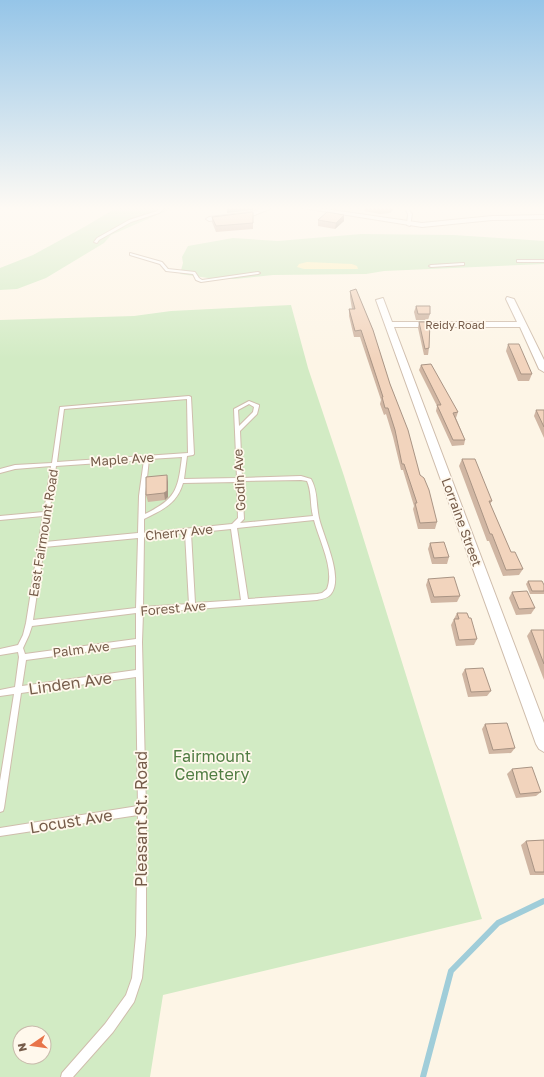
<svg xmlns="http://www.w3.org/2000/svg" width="544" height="1077" font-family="'Golos Text',sans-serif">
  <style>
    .green { fill: #d2ebc4; fill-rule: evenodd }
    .sand { fill: #fcf1c0 }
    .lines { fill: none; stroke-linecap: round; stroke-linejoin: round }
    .stream { stroke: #a0cdd9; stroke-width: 6 }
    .service-casing { stroke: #cfbdac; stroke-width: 2 }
    .minor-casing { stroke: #cfbdac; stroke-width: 2 }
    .service { fill: #fff; fill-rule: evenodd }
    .minor { fill: #fff; fill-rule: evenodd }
    .wall { fill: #d0b6a3 }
    .shaded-wall { fill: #a99484 }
    .building { fill: #f2d4bd; stroke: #a99484 }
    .labels { text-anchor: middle; stroke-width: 3.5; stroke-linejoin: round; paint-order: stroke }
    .far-street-label { font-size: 11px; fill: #765c4a; stroke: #fff8ec }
    .street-label { font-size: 13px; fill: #765c4a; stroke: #fff8ec }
    .near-street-label { font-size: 16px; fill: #765c4a; stroke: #fff8ec }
    .near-park-label { font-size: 16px; fill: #507c42; stroke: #fff8ec }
  </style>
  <rect width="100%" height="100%" fill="#fdf5e6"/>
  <g class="green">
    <path d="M 116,208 L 173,208 L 111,235 L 104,243 L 46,278 L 17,289 L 0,290 L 0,268 L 33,255 L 86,226 Z"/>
    <path d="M 361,234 L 454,235 L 544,241 L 544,264 L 384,271 L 366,274 L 273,275 L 235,279 L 215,279 L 180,274 L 183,263 L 182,257 L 188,246 L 233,238 L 278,241 Z"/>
    <path d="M 291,305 L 308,368 L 344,476 L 482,919 L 163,995 L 150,1077 L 0,1077 L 0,320 L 134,316 L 171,311 ZM 20,1033 L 44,1033 L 44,1057 L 20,1057 Z"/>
  </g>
  <path class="sand" d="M 307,262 L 352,264 L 357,266 L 358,269 L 304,269 L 297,267 L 299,264 Z"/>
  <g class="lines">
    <path class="stream" d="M 423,1077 L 451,971 L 498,923 L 544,901"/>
    <defs>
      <g id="service">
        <path d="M 160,208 L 164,208 L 159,213 L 131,222 L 99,240 L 97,243 L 94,242 L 97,238 L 129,220 L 157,211 Z"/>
        <path d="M 405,208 L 407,208 L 412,214 L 410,226 L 407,225 L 408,214 Z"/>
        <path d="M 130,253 L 162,262 L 168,269 L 195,272 L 199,278 L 202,280 L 258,272 L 260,273 L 258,274 L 201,282 L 196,280 L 193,274 L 166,271 L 160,264 L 130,255 Z"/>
        <rect x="517" y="260" width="27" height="2"/>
        <path d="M 463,263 L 464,263 L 464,265 L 431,267 L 429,266 L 431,265 Z"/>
        <path d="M 189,396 L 191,397 L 194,454 L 193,455 L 187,456 L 184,479 L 237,478 L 234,409 L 249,401 L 259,405 L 259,406 L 257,414 L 240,431 L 242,478 L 301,476 L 311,479 C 318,491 316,505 319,518 C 323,536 344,577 331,594 C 328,598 322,599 317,600 L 143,613 L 142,642 L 146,810 L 146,935 L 142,978 L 134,1002 L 113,1032 L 73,1077 L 61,1077 L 62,1073 L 105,1024 L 126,995 L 132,978 L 136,935 L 138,815 L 0,836 L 0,828 L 138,806 L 136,677 L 21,693 L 4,808 L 3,811 L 0,812 L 0,781 L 14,694 L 0,696 L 0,690 L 15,687 L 19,657 L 18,652 L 0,655 L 0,649 L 18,645 L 23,635 L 26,623 L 43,516 L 0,520 L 0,516 L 44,512 L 51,466 L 15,469 L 0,473 L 0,469 L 15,465 L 52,463 L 60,407 ZM 187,399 L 188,453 L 57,462 L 64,409 ZM 249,404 L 254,407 L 253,412 L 239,426 L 238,410 ZM 182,457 C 178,490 176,499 145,514 L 145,496 L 149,459 ZM 144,460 L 139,496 L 138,533 L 45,542 L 56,466 ZM 301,480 L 307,481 C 312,492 310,505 313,516 L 240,523 L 244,519 L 242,481 ZM 237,482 L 238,518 L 232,524 L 144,533 L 144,519 C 162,510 177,504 183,483 ZM 314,520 C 319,540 335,569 327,589 L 322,593 L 317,594 L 248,599 L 237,528 ZM 231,529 L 241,600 L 195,603 L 191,533 ZM 185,533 L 189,604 L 143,607 L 144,537 ZM 138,538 L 136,608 L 33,620 L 44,547 ZM 136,613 L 136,639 L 25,654 L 23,648 L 29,635 L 32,626 ZM 136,645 L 136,670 L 22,686 L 26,660 Z"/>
      </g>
      <g id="minor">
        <path d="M 263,208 L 272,208 L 252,216 L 209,221 L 206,219 L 209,217 L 251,212 Z"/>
        <path d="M 303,208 L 318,208 L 422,223 L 492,216 L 544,215 L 544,219 L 492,220 L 422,227 Z"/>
        <path d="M 507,297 L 514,299 L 544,360 L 544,372 L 539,369 L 520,327 L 394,327 L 544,723 L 544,752 L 539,749 L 536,744 L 376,300 L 383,298 L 392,322 L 517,322 L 506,299 Z"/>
      </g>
    </defs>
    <use href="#service" class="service-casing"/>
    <use href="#minor" class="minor-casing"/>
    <use href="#service" class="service"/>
    <use href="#minor" class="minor"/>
  </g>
  <g class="wall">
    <path d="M 365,208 L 394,208 L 390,213 L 380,214 L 364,211 Z"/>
    <path d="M 253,212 L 253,229 L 216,232 L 212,222 L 212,217 Z"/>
    <path d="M 344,215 L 344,221 L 335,229 L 318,226 L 318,220 Z"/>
    <path d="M 350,291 L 390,384 L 420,475 L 437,522 L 435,529 L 418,529 L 413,509 L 414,506 L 403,470 L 401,470 L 393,437 L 386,414 L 384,415 L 380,404 L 381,400 L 360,337 L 354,337 L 349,316 L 349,309 L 352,309 L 350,297 Z"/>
    <path d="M 416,306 L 430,314 L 428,320 L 416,320 L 414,312 Z"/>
    <path d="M 419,322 L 429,348 L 428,355 L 424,355 L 418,328 Z"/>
    <path d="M 508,344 L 532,374 L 529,381 L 518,381 L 506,351 Z"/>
    <path d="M 421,365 L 458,412 L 456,418 L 465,440 L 464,445 L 452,446 L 436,411 L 437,406 L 419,370 Z"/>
    <path d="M 536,410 L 544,410 L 544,438 L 534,416 Z"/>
    <path d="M 462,459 L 492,501 L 490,504 L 511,552 L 523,569 L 519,575 L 503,576 L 489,541 L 487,541 L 459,466 Z"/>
    <path d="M 168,482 L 168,497 L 165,500 L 148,502 L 146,495 Z"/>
    <path d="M 430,543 L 449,557 L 447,564 L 432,564 L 428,549 Z"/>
    <path d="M 428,579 L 460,596 L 457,602 L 431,603 L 426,585 Z"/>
    <path d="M 528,581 L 544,585 L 544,594 L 530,594 L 526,584 Z"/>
    <path d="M 512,592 L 535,608 L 531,614 L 516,615 L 509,598 Z"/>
    <path d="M 457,613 L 469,618 L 477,639 L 474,645 L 456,646 L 451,625 Z"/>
    <path d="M 531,630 L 544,630 L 544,680 L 527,636 Z"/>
    <path d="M 465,669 L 491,691 L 487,696 L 468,697 L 462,674 Z"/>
    <path d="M 485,724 L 515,748 L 511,753 L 489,754 L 482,729 Z"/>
    <path d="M 512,769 L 541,792 L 536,796 L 516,798 L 507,774 Z"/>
    <path d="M 544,840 L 544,875 L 530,875 L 521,845 L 526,841 Z"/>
  </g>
  <g class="shaded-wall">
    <path d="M 227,208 L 253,208 L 253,210 L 227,213 Z"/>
    <path d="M 391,208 L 394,208 L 390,213 Z"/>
    <path d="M 344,215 L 344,221 L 335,229 L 336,223 Z"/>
    <path d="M 167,475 L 168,482 L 168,497 L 165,500 L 164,493 Z"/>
  </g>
  <g class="building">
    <path d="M 253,212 L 253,223 L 216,226 L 212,217 Z"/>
    <path d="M 327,212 L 344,215 L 336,223 L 318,220 Z"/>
    <path d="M 356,289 L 373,330 L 390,384 L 408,430 L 420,475 L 424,478 L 429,490 L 437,522 L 420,523 L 415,503 L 417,503 L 404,464 L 402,464 L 395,430 L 388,408 L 385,408 L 382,397 L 383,397 L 361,330 L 355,331 L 349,309 L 355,309 L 350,291 Z"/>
    <path d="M 416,306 L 430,306 L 430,314 L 418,314 Z"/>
    <path d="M 419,322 L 430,322 L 429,348 L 425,349 Z"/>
    <path d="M 508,344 L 519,344 L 532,374 L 521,374 Z"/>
    <path d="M 431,364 L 458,412 L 453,413 L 465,440 L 453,440 L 437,405 L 441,405 L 421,365 Z"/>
    <path d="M 536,410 L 544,410 L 544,427 Z"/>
    <path d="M 462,459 L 475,459 L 492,501 L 489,501 L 511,552 L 515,552 L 523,569 L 506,570 L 492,534 L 490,534 Z"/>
    <path d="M 167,475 L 167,491 L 164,493 L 146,495 L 146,477 Z"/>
    <path d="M 444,542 L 449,557 L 434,558 L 430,543 Z"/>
    <path d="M 454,577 L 460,596 L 434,597 L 428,579 Z"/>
    <path d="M 528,581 L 542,581 L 544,585 L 544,591 L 532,591 Z"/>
    <path d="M 527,591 L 535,608 L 519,609 L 512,592 Z"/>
    <path d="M 457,613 L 467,613 L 469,618 L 471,618 L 477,639 L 459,640 L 454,619 L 459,619 Z"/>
    <path d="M 531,630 L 544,630 L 544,664 Z"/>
    <path d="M 483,668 L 491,691 L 471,692 L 465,669 Z"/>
    <path d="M 507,723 L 515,748 L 493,750 L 485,724 Z"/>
    <path d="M 532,767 L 541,792 L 520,794 L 512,769 Z"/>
    <path d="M 544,840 L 544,872 L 535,872 L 526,841 Z"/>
  </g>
  <linearGradient id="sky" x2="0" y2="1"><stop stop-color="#95c5e8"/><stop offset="0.58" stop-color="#fefaf4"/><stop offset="1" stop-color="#fefaf4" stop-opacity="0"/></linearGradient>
  <rect width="544" height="359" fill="url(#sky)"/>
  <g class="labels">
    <g class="far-street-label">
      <text x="455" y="329">Reidy Road</text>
    </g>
    <g class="street-label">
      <text transform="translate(122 459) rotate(-4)" y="5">Maple Ave</text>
      <text transform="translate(239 480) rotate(-93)" y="5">Godin Ave</text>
      <text transform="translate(462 522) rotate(70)" y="5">Lorraine Street</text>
      <text transform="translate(179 532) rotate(-6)" y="5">Cherry Ave</text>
      <text transform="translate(43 533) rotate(-81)" y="5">East Fairmount Road</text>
      <text transform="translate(173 608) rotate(-5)" y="5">Forest Ave</text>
      <text transform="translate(81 649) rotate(-7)" y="5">Palm Ave</text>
    </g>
    <g class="near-street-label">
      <text transform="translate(70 683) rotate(-8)" y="6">Linden Ave</text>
      <text transform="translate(141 819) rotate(-90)" y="6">Pleasant St. Road</text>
      <text transform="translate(71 821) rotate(-9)" y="6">Locust Ave</text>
    </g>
    <g class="near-park-label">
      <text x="212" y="762">Fairmount<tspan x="212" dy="18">Cemetery</tspan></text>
    </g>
  </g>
  <g transform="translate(32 1045) rotate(257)"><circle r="19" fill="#fff8ec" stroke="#c8baab"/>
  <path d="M0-3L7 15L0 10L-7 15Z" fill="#e87449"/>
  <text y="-6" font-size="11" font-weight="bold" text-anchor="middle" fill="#765c4a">N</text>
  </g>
</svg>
